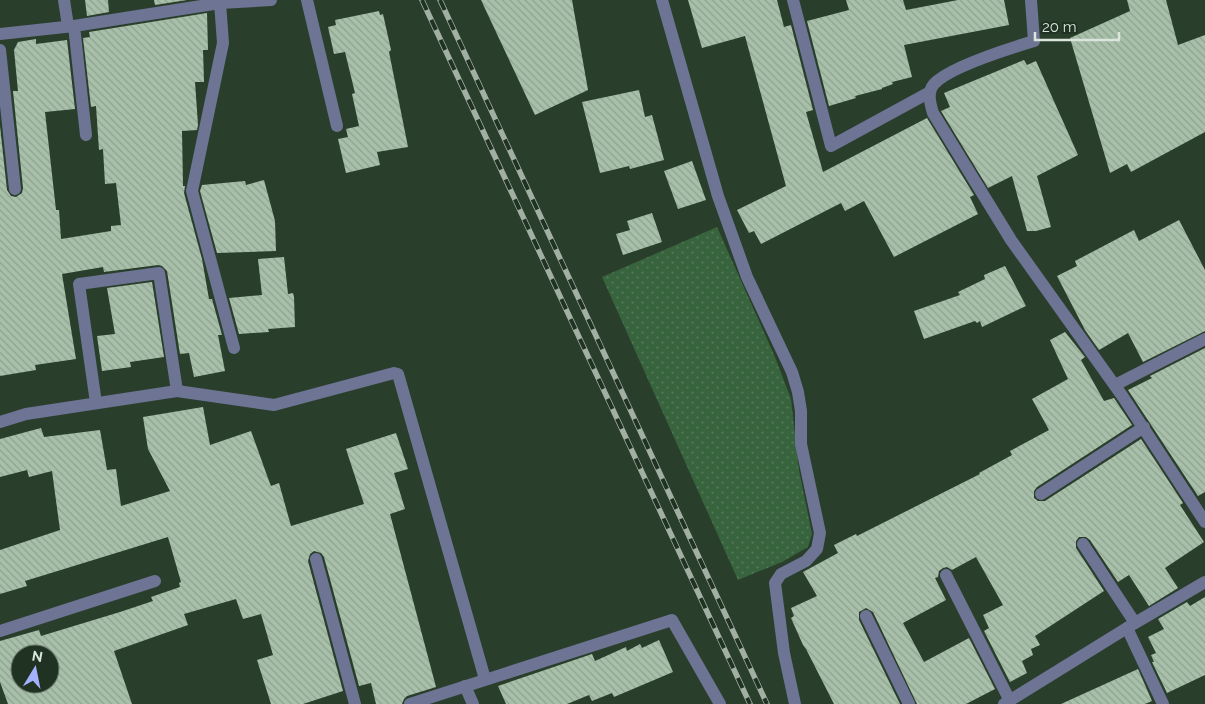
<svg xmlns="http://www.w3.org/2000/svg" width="1205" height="704" font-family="Raleway,sans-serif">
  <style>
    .grass { fill: url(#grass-dots) }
    .building { fill: url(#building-back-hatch); fill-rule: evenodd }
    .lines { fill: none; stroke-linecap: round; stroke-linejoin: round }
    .minor { stroke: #6e7494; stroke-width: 12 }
    .rail-casing { stroke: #a2b0a3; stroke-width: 5.5 }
    .rail { stroke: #203322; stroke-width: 4; stroke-dasharray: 11; stroke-linecap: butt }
  </style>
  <defs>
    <pattern id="grass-dots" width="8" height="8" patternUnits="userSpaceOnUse" patternTransform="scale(1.25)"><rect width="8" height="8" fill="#37633d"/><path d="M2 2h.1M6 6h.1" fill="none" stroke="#537958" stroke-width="1.8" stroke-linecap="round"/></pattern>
    <pattern id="building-back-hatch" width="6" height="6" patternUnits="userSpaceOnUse" patternTransform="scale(1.25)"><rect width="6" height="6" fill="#a8c0aa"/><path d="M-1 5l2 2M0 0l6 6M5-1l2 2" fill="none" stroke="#8ea190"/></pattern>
  </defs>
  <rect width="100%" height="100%" fill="#2a3e2c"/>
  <path class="grass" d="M 717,227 L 775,357 L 791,399 L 799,470 L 812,534 L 808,547 L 782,562 L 738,580 L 602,277 Z"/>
  <g class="building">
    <path d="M 85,0 L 108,0 L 109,12 L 87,16 Z"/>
    <path d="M 154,0 L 187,0 L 155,5 Z"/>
    <path d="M 481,0 L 572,0 L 588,90 L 535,115 Z"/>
    <path d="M 688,0 L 777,0 L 784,27 L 791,25 L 813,110 L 806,112 L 823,172 L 927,118 L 974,195 L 970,197 L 978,214 L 894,257 L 864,201 L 845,211 L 841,203 L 761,244 L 754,231 L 749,233 L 737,210 L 786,186 L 745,36 L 702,48 Z"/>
    <path d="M 846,0 L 903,0 L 906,10 L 958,0 L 1004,0 L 1009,25 L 904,45 L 912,77 L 892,82 L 893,84 L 882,88 L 882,89 L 855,96 L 856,98 L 829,106 L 807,21 L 849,10 Z"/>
    <path d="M 1127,0 L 1166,0 L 1178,45 L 1205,35 L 1205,132 L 1131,172 L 1127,164 L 1110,173 L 1070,38 L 1130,11 Z"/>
    <path d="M 379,11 L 380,15 L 383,14 L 391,50 L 389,52 L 408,147 L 377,152 L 380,165 L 346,173 L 338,139 L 348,137 L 346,129 L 359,126 L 352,94 L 355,93 L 345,52 L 334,54 L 328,27 L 336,25 L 335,20 Z"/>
    <path d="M 207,13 L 208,50 L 203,50 L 204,82 L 195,82 L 198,125 L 197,130 L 182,131 L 183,186 L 185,186 L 184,193 L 202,259 L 209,299 L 212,299 L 222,335 L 218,335 L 225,371 L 194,377 L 189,353 L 180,354 L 167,271 L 162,266 L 158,265 L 104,272 L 103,267 L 62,274 L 76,359 L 35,365 L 36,370 L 0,376 L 0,126 L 7,190 L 11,196 L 16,197 L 22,193 L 23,188 L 13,91 L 18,91 L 14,50 L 18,42 L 36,39 L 36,44 L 67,40 L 75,109 L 45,112 L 56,210 L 59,210 L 61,239 L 111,231 L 111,226 L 121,225 L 116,183 L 105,184 L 103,149 L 99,150 L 96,106 L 91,107 L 83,38 L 90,37 L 89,32 Z"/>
    <path d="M 1024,60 L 1027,65 L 1036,61 L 1078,155 L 1037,176 L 1051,227 L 1036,231 L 1027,231 L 1012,176 L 988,188 L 941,111 L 950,107 L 944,93 Z"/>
    <path d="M 639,90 L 645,117 L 652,115 L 664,160 L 630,169 L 629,166 L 600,173 L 582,102 Z"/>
    <path d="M 692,161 L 706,200 L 678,209 L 664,171 Z"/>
    <path d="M 264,180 L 275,221 L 276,251 L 217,253 L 200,191 L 202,185 L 245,181 L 246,185 Z"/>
    <path d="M 652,213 L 662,242 L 623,255 L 616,234 L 630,230 L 627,221 Z"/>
    <path d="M 1179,220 L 1205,270 L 1205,331 L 1143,362 L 1128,333 L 1099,350 L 1085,330 L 1057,276 L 1077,266 L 1075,261 L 1134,230 L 1139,241 Z"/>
    <path d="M 284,257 L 288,294 L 293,293 L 294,297 L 295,327 L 268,329 L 269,332 L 239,334 L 229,298 L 262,295 L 258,259 Z"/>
    <path d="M 1005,266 L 1026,306 L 982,327 L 980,321 L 977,323 L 975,321 L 924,339 L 914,311 L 960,295 L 958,292 L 985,279 L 984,275 Z"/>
    <path d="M 152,282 L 164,357 L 130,362 L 131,367 L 102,371 L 97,336 L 115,334 L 107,288 Z"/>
    <path d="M 1065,332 L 1085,357 L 1081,360 L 1104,401 L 1114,398 L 1132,425 L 1037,487 L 1034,491 L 1034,498 L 1038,501 L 1045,501 L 1141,439 L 1183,503 L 1180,505 L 1204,542 L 1165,568 L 1178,588 L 1149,606 L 1129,575 L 1118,582 L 1090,540 L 1086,537 L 1079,537 L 1076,541 L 1076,548 L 1104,591 L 1035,636 L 1040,645 L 1031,649 L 1033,655 L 1022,661 L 1027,673 L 1010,682 L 984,631 L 989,628 L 983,615 L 1003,605 L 976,557 L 952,570 L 947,567 L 943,568 L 939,571 L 938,577 L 935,578 L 946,600 L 903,623 L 924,662 L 969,638 L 995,689 L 966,704 L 917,704 L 873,612 L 866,608 L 859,612 L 859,620 L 900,704 L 834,704 L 806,649 L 803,645 L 791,618 L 794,616 L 791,608 L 817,596 L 803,572 L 838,553 L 834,545 L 856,534 L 857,536 L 980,474 L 979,473 L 1012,455 L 1010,451 L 1049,430 L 1032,399 L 1068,379 L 1050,340 Z"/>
    <path d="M 1205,348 L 1205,492 L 1198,496 L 1128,390 L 1152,378 L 1150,376 Z"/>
    <path d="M 203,407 L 210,445 L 251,431 L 269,481 L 271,486 L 279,483 L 291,526 L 364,504 L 346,449 L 396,433 L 408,469 L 394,473 L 405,509 L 390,514 L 436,687 L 407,696 L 404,699 L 402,704 L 376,704 L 371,683 L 359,686 L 324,557 L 321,553 L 314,551 L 310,554 L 308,561 L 343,691 L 303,704 L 271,704 L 257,660 L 273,655 L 261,614 L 243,619 L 236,599 L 184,614 L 188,625 L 114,651 L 132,704 L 8,704 L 0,682 L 0,641 L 39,630 L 41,636 L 120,612 L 153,601 L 151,597 L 180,587 L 179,583 L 181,582 L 168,537 L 25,581 L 27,586 L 0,594 L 0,550 L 60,530 L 52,471 L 29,477 L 27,470 L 0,477 L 0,439 L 41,428 L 44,437 L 100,430 L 107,470 L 116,469 L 121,506 L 170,491 L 148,449 L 143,417 ZM 20,654 L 50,654 L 50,684 L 20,684 Z"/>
    <path d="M 1205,597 L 1205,675 L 1167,693 L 1152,662 L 1154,662 L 1151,655 L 1156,653 L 1148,637 L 1164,629 L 1158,619 L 1187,602 L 1190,606 Z"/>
    <path d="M 659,640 L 673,672 L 614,697 L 612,693 L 592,701 L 589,695 L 567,704 L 506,704 L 498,686 L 592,654 L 595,661 L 626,647 L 627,651 L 640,644 L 642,648 Z"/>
    <path d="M 1138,669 L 1152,701 L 1145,704 L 1061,704 Z"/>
  </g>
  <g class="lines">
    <g class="minor">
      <path d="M 64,0 L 68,26"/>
      <path d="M 307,0 L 337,126"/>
      <path d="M 662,0 L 718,196 L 747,277 L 792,372 L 798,392 L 801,411 L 801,444 L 820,533 L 817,549 L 806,561 L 781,574 L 775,583 L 784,653 L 795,704"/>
      <path d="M 793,0 L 831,146 L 930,92"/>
      <path d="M 1031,0 L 1034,41 C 1011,48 949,67 934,84 C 927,92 930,103 933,113 L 1011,240 L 1123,397 L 1205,522"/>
      <path d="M 220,3 L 223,43 L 192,191 L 234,348"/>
      <path d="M 74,26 L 86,135"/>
      <path d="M 0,34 L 74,26 L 220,3 L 271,0"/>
      <path d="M 0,50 L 15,189"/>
      <path d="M 1115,385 L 1205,339"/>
      <path d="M 96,403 L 79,284 L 159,273 L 177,391"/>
      <path d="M 0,422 L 26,414 L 177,391 L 274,405 L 394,373 L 398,374 L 485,679"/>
      <path d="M 1041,494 L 1144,427"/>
      <path d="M 1083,544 L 1135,623"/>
      <path d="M 316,559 L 355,704"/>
      <path d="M 946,575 L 1010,701"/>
      <path d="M 866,616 L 909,704"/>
      <path d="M 1127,628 L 1163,704"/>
      <path d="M 0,631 L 155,581"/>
      <path d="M 465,686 L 473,704"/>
      <path d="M 410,704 L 672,620 L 720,704"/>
      <path d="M 1004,704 L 1135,623 L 1205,582"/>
    </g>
    <defs>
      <g id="rail">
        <path d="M 422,0 L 750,704"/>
        <path d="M 440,0 L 767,704"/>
      </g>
    </defs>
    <use href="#rail" class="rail-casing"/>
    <use href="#rail" class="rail"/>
  </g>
  <g transform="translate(35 669) rotate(10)"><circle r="24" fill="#203322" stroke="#6a7b6c"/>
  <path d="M0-4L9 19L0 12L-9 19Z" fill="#a4b2fc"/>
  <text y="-8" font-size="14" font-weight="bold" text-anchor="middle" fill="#dae6db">N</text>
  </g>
  <path d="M1035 32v8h84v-8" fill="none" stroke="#dae6db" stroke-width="2.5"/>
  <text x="1042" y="32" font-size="15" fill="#dae6db" stroke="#203322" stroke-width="4" paint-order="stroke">20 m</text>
</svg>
